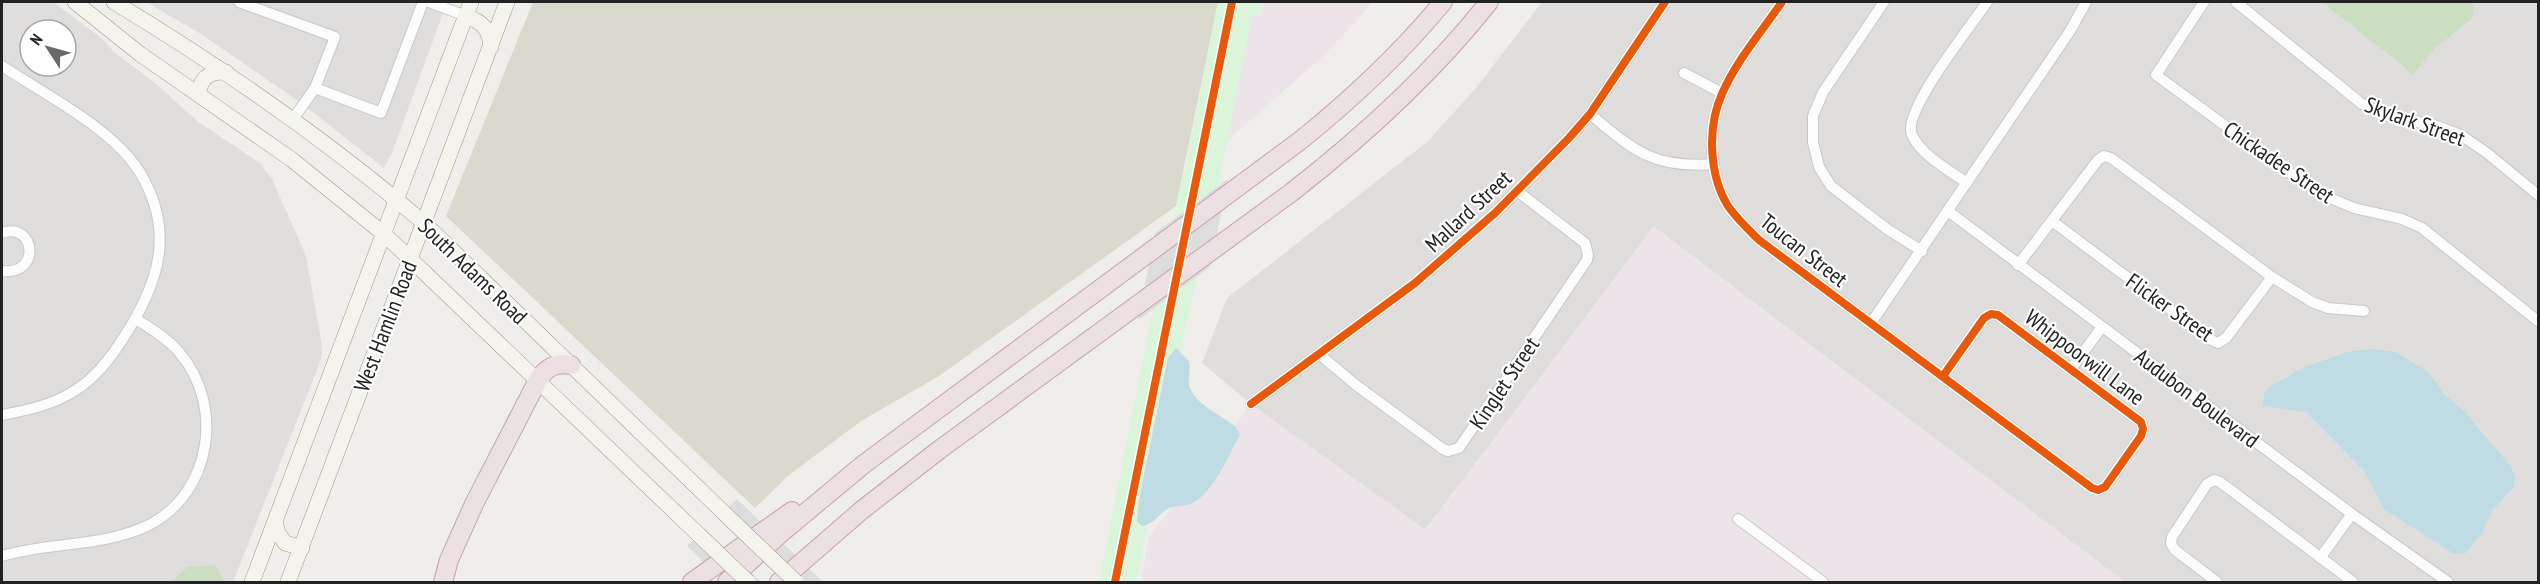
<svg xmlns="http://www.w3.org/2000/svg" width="2540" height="584" font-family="'PT Sans Narrow',sans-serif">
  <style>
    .residential { fill: #dfdedc; fill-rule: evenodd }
    .industrial { fill: #ede4e9 }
    .construction { fill: #d9d9cd }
    .forest { fill: #cbdec1 }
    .park { fill: #daf5da }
    .water { fill: #bfdbe3 }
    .pier { fill: #dedddd }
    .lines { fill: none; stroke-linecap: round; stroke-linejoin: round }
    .street-casing { stroke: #c9c8c7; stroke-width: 12 }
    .secondary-casing { stroke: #999a82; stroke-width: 16 }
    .highway-casing { stroke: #c5a2ac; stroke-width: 20 }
    .street { stroke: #fdfcfc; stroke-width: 10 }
    .secondary { stroke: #f4f4ed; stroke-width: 15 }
    .highway { stroke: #ece0e2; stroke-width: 18 }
    .secondary-bridge-casing { stroke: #999a82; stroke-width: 16; stroke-linecap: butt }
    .secondary-bridge { stroke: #f4f4ed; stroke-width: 15 }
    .cycleway-casing { stroke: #fff; stroke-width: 11 }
    .cycleway { stroke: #e8590c; stroke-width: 8 }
    .labels { text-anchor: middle; stroke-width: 4.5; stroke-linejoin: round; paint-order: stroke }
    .street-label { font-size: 22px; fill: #222; stroke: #fff }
  </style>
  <rect width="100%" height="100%" fill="#f0eeeb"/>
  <g class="residential">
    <path d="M 2,2 L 53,2 L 100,37 L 114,52 L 155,83 L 197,121 L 260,163 L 272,179 L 306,256 L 322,346 L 321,360 L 233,582 L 2,582 ZM 30,30 L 66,30 L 66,66 L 30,66 Z"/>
    <path d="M 146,2 L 447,2 L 392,153 L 384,168 L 301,103 L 201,34 Z"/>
    <path d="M 1542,2 L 2538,2 L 2538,582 L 2125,582 L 1654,227 L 1425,530 L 1251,404 L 1202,363 L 1227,298 L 1427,142 L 1476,88 Z"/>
  </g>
  <g class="industrial">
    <path d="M 1263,2 L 1373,2 L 1354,24 L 1322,57 L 1227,141 L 1252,15 L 1260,16 Z"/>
    <path d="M 1653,227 L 2125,582 L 1141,582 L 1149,537 L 1251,404 L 1426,530 Z"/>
  </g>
  <path class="construction" d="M 533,2 L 1218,2 L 1176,206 L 939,376 L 861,421 L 789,475 L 755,508 L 446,216 Z"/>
  <g class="forest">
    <path d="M 2322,2 L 2474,2 L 2472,19 L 2435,48 L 2413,74 Z"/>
    <path d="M 215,565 L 225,582 L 170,582 L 188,567 Z"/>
  </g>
  <path class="park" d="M 1218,2 L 1263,2 L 1260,16 L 1252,15 L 1227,141 L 1184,335 L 1136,582 L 1099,582 L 1149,329 L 1192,134 Z"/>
  <g class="water">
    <path d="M 1176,348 L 1189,361 C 1191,371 1186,382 1191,390 C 1201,411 1237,420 1240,435 C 1229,454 1213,494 1192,503 C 1185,507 1176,505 1169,508 C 1159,514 1154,524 1142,526 L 1137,521 L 1140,494 L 1168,358 Z"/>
    <path d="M 2372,349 L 2395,352 L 2427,371 L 2444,394 L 2465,412 L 2511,467 L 2515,477 L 2513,488 L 2491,512 L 2482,533 L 2466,553 L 2454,554 L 2384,509 L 2365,472 L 2306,412 L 2263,406 L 2264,393 L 2268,388 L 2302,368 L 2347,352 Z"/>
  </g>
  <g class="pier">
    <path d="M 1228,179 L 1210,267 L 1138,320 L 1155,233 Z"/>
    <path d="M 737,499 L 823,582 L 784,582 L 717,518 Z"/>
    <path d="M 705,529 L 761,582 L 725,582 L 687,546 Z"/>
  </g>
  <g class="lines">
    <defs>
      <g id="street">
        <path d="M 239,2 L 335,37 L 315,88 L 293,119"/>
        <path d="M 429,2 L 466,16"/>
        <path d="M 1782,2 C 1762,31 1736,61 1722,94 C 1707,127 1709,175 1728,206 C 1737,219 1748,229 1759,240 L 2092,488 L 2098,490 L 2105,487 L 2141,436 L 2143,429 L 2141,422 L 1998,315 L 1991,314 L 1984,318 L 1943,376"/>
        <path d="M 1884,2 L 1823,92 L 1813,116 L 1813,142 L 1819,167 L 1831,186 L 1887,229 L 1922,251"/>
        <path d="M 2204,2 L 2156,75 L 2294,176 L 2323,195 L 2354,208 L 2402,219 L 2422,228 L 2538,321"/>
        <path d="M 2236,2 L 2362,104 L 2388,116 L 2437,126 L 2461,135 L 2487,153 L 2538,195"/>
        <path d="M 2,66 C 44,94 112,128 139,171 C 176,231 159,283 124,337 C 110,359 94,380 71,393 C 49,406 26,410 2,415"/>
        <path d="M 1684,73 L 1722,93"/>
        <path d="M 315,88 L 381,113 L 423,2"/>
        <path d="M 1590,114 C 1634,151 1654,169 1714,164"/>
        <path d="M 1967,183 C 1949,170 1922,156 1912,135 C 1901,112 1972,25 1987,2"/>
        <path d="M 1948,211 L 2352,514 L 2448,582"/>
        <path d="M 2052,221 L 2211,340 L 2218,343 L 2226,338 L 2272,277"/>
        <path d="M 2,233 C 35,221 42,276 2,271"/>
        <path d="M 2018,265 L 2098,160 L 2104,156 L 2111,158 L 2272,277 L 2312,302 L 2328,308 L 2364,311"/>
        <path d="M 1871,323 L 2070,31 L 2086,2"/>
        <path d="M 1319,354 L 1356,385 L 1443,449 L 1448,451 L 1459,448 L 1587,260 L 1588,255 L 1585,243 L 1517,191"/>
        <path d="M 2071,369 L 2102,327"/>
        <path d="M 1251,404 L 1415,283 L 1495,213 L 1569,138 L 1590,114 L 1665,2"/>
        <path d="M 1738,519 L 1823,582"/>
        <path d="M 2,556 C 49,542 104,547 149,525 C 213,492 224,404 179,352 C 167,338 151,329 136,319"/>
        <path d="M 2320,558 L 2352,514"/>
        <path d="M 2217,582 L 2175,550 L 2171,544 L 2172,537 L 2207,484 L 2214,480 L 2220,482 L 2353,582"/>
      </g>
      <g id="secondary">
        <path d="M 75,2 L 140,54 L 291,159 L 384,234 L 699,535"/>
        <path d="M 114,2 C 223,68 327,140 424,223 L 723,512"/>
        <path d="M 466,16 C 482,22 490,29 491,47"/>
        <path d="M 198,94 C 201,77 210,71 226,72"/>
        <path d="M 275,522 L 278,533 L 285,543 L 302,548"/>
        <path d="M 252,582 L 471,2"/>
        <path d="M 288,582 L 507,2"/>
      </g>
      <g id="highway">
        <path d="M 443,582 L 449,560 L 474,504 L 538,380 C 546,368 555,362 571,365"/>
        <path d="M 692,582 L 792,511"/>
        <path d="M 727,582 L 781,533 L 864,464 L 1301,140 C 1353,98 1401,53 1443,2"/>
        <path d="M 779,582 L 862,510 L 939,450 L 1292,192 C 1365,135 1432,74 1489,2"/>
      </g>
    </defs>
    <use href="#street" class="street-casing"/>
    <use href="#secondary" class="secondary-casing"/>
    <use href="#highway" class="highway-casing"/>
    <use href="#street" class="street"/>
    <use href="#secondary" class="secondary"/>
    <use href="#highway" class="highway"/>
    <defs>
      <g id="secondary-bridge">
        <path d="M 723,512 L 796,582"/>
        <path d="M 699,535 L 748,582"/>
      </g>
    </defs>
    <use href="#secondary-bridge" class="secondary-bridge-casing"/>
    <use href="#secondary-bridge" class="secondary-bridge"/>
    <defs>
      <g id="cycleway">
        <path d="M 1782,2 C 1762,31 1736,61 1722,94 C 1707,127 1709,175 1728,206 C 1737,219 1748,229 1759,240 L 2092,488 L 2098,490 L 2105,487 L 2141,436 L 2143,429 L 2141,422 L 1998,315 L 1991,314 L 1984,318 L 1943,376"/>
        <path d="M 1251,404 L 1415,283 L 1495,213 L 1569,138 L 1590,114 L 1665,2"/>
        <path d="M 1115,582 L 1232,2"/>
      </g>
    </defs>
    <use href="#cycleway" class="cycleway-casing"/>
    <use href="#cycleway" class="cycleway"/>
  </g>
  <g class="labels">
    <g class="street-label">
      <text transform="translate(2415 121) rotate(20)" y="8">Skylark Street</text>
      <text transform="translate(2279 162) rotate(34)" y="8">Chickadee Street</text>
      <text transform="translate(1468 211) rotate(-43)" y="8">Mallard Street</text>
      <text transform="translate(1804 250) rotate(38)" y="8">Toucan Street</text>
      <text transform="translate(473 271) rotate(44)" y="8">South Adams Road</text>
      <text transform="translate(2170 307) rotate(35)" y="8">Flicker Street</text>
      <text transform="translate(385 326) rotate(-69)" y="8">West Hamlin Road</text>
      <text transform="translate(2085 357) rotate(37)" y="8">Whippoorwill Lane</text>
      <text transform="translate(1504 383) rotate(-56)" y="8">Kinglet Street</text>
      <text transform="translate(2197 398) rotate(37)" y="8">Audubon Boulevard</text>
    </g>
  </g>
  <rect width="2540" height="584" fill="none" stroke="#222222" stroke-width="6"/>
  <g transform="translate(48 48) rotate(306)"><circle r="28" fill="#ffffff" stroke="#a7a7a7" stroke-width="1.5"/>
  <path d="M0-4.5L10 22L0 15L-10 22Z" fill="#6a6968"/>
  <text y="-9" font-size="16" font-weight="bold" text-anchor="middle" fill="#222222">N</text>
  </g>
</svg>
